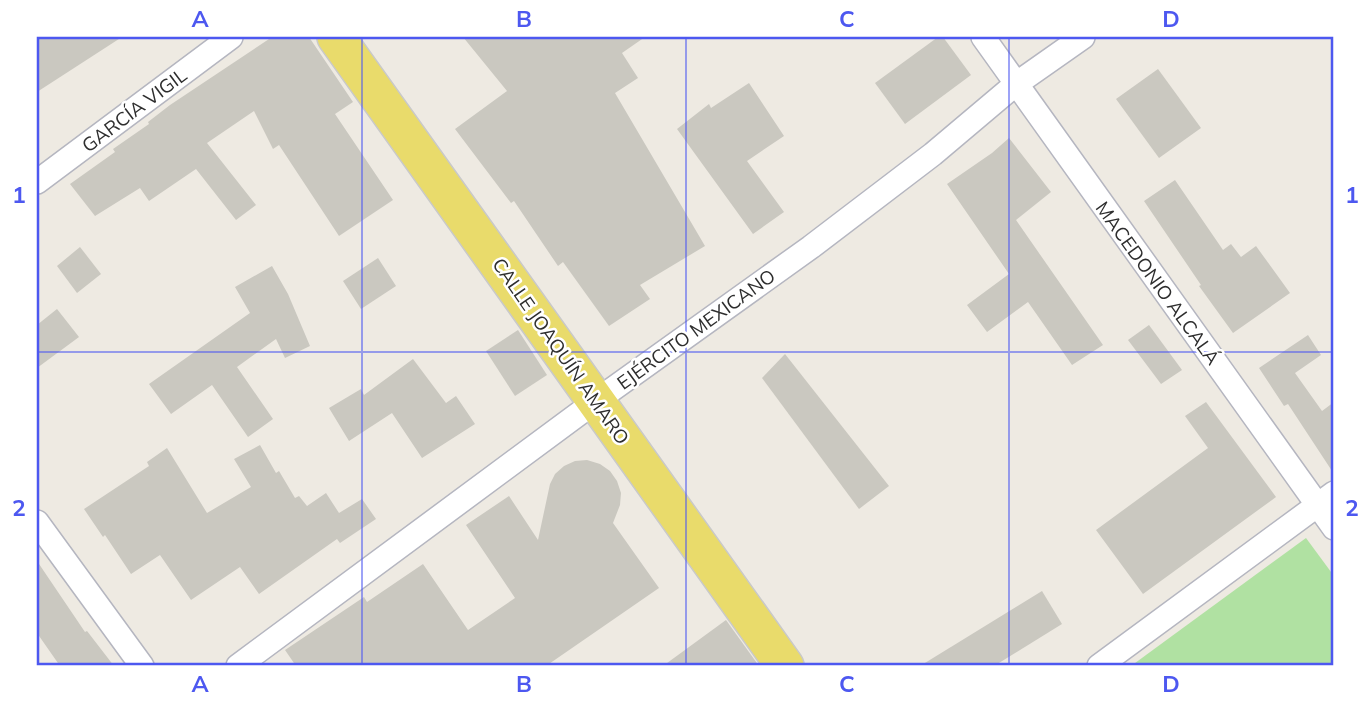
<svg xmlns="http://www.w3.org/2000/svg" width="1371" height="703" font-family="Mulish,sans-serif">
  <style>
    .green { fill: #b0e1a2 }
    .building { fill: #cac8c0 }
    .lines { fill: none; stroke-linecap: round; stroke-linejoin: round }
    .minor-casing { stroke: #b5b6c0; stroke-width: 26 }
    .primary-casing { stroke: #c9c9c9; stroke-width: 40 }
    .minor { stroke: #fff; stroke-width: 23 }
    .primary { stroke: #e9db6b; stroke-width: 37 }
    .grid { fill: none; stroke: #4d58f0; stroke-width: 2; stroke-opacity: 0.55 }
    .labels { text-anchor: middle; stroke-width: 5; stroke-linejoin: round; paint-order: stroke }
    .street-label { font-size: 19px; fill: #2e2e2e; stroke: #fff }
    .neatline { fill: none; stroke: #4d58f0; stroke-width: 2.5 }
    .grid-label { font-size: 23px; text-anchor: middle; font-weight: bold; fill: #4d58f0 }
  </style>
  <rect width="100%" height="100%" fill="#eeeae2"/>
  <path class="green" d="M 1306,538 L 1334,576 L 1334,666 L 1131,666 Z"/>
  <g class="building">
    <path d="M 37,37 L 122,37 L 37,92 Z"/>
    <path d="M 272,37 L 309,37 L 353,102 L 335,114 L 393,200 L 339,236 L 279,145 L 273,149 L 254,111 L 207,143 L 256,205 L 236,220 L 196,169 L 149,201 L 140,188 L 95,216 L 70,184 L 115,152 L 113,149 L 149,124 L 148,122 L 170,105 Z"/>
    <path d="M 463,37 L 645,37 L 622,53 L 638,78 L 615,93 L 705,246 L 640,285 L 650,299 L 609,326 L 563,262 L 558,266 L 514,201 L 511,203 L 455,129 L 507,91 Z"/>
    <path d="M 938,37 L 943,37 L 971,75 L 905,124 L 875,83 Z"/>
    <path d="M 1158,69 L 1201,128 L 1159,158 L 1116,99 Z"/>
    <path d="M 749,83 L 784,136 L 747,161 L 784,212 L 753,234 L 677,129 L 709,104 L 711,108 Z"/>
    <path d="M 1009,138 L 1051,192 L 1016,220 L 1103,345 L 1072,365 L 1028,302 L 987,332 L 967,305 L 1009,274 L 947,184 L 992,153 Z"/>
    <path d="M 1175,180 L 1223,250 L 1231,244 L 1241,257 L 1256,246 L 1290,293 L 1233,333 L 1199,286 L 1201,285 L 1144,201 Z"/>
    <path d="M 80,247 L 101,274 L 77,293 L 57,266 Z"/>
    <path d="M 378,258 L 396,286 L 361,309 L 343,281 Z"/>
    <path d="M 272,266 L 288,294 L 310,346 L 285,358 L 276,339 L 237,367 L 273,419 L 248,437 L 212,385 L 171,414 L 149,384 L 250,313 L 235,287 Z"/>
    <path d="M 57,309 L 79,337 L 37,368 L 37,325 Z"/>
    <path d="M 1149,325 L 1182,370 L 1161,384 L 1128,340 Z"/>
    <path d="M 518,330 L 547,375 L 515,396 L 486,351 Z"/>
    <path d="M 1308,335 L 1321,355 L 1295,373 L 1322,411 L 1334,402 L 1334,474 L 1288,404 L 1284,406 L 1259,368 Z"/>
    <path d="M 785,354 L 889,486 L 859,509 L 762,378 Z"/>
    <path d="M 413,359 L 446,403 L 456,396 L 475,424 L 422,458 L 392,413 L 349,441 L 329,408 L 361,389 L 364,395 Z"/>
    <path d="M 1206,402 L 1276,497 L 1143,594 L 1096,530 L 1208,448 L 1185,416 Z"/>
    <path d="M 260,445 L 276,473 L 279,471 L 295,498 L 299,496 L 307,506 L 326,493 L 339,513 L 362,499 L 376,519 L 340,543 L 337,539 L 259,594 L 240,567 L 191,600 L 160,555 L 131,574 L 105,535 L 103,537 L 84,509 L 149,466 L 147,462 L 167,448 L 207,513 L 251,487 L 234,459 Z"/>
    <path d="M 587,460 L 600,464 L 610,471 L 617,481 L 621,493 L 620,505 L 613,523 L 659,588 L 546,666 L 296,666 L 285,650 L 364,597 L 367,602 L 423,564 L 468,630 L 515,598 L 466,525 L 509,496 L 538,540 L 550,484 L 555,474 L 564,466 L 575,461 Z"/>
    <path d="M 37,561 L 85,632 L 87,631 L 114,666 L 60,666 L 37,633 Z"/>
    <path d="M 1042,591 L 1062,624 L 994,666 L 920,666 Z"/>
    <path d="M 726,620 L 759,666 L 663,666 Z"/>
  </g>
  <g class="lines">
    <defs>
      <g id="minor">
        <path d="M 983,37 L 1334,528"/>
        <path d="M 37,182 L 231,37"/>
        <path d="M 37,522 L 142,666"/>
        <path d="M 238,666 L 596,401 L 811,247 L 933,154 L 1016,84 L 1083,37"/>
        <path d="M 1099,666 L 1334,493"/>
      </g>
      <path id="primary" d="M 336,37 L 785,666"/>
    </defs>
    <use href="#minor" class="minor-casing"/>
    <use href="#primary" class="primary-casing"/>
    <use href="#minor" class="minor"/>
    <use href="#primary" class="primary"/>
  </g>
  <path class="grid" d="M 362,37 L 362,666M 686,37 L 686,666M 1009,37 L 1009,666M 37,352 L 1334,352"/>
  <g class="labels">
    <g class="street-label">
      <text transform="translate(134 110) rotate(-37)" y="7">GARCÍA VIGIL</text>
      <text transform="translate(1158 283) rotate(54)" y="7">MACEDONIO ALCALÁ</text>
      <text transform="translate(696 329) rotate(-36)" y="7">EJÉRCITO MEXICANO</text>
      <text transform="translate(561 351) rotate(55)" y="7">CALLE JOAQUÍN AMARO</text>
    </g>
  </g>
  <rect width="1371" height="703" fill="none" stroke="#ffffff" stroke-width="77"/>
  <rect x="38" y="38" width="1294" height="626" class="neatline"/>
  <g class="grid-label">
    <text x="200" y="27">A</text>
    <text x="524" y="27">B</text>
    <text x="847" y="27">C</text>
    <text x="1171" y="27">D</text>
    <text x="19" y="203">1</text>
    <text x="1352" y="203">1</text>
    <text x="19" y="516">2</text>
    <text x="1352" y="516">2</text>
    <text x="200" y="692">A</text>
    <text x="524" y="692">B</text>
    <text x="847" y="692">C</text>
    <text x="1171" y="692">D</text>
  </g>
</svg>
